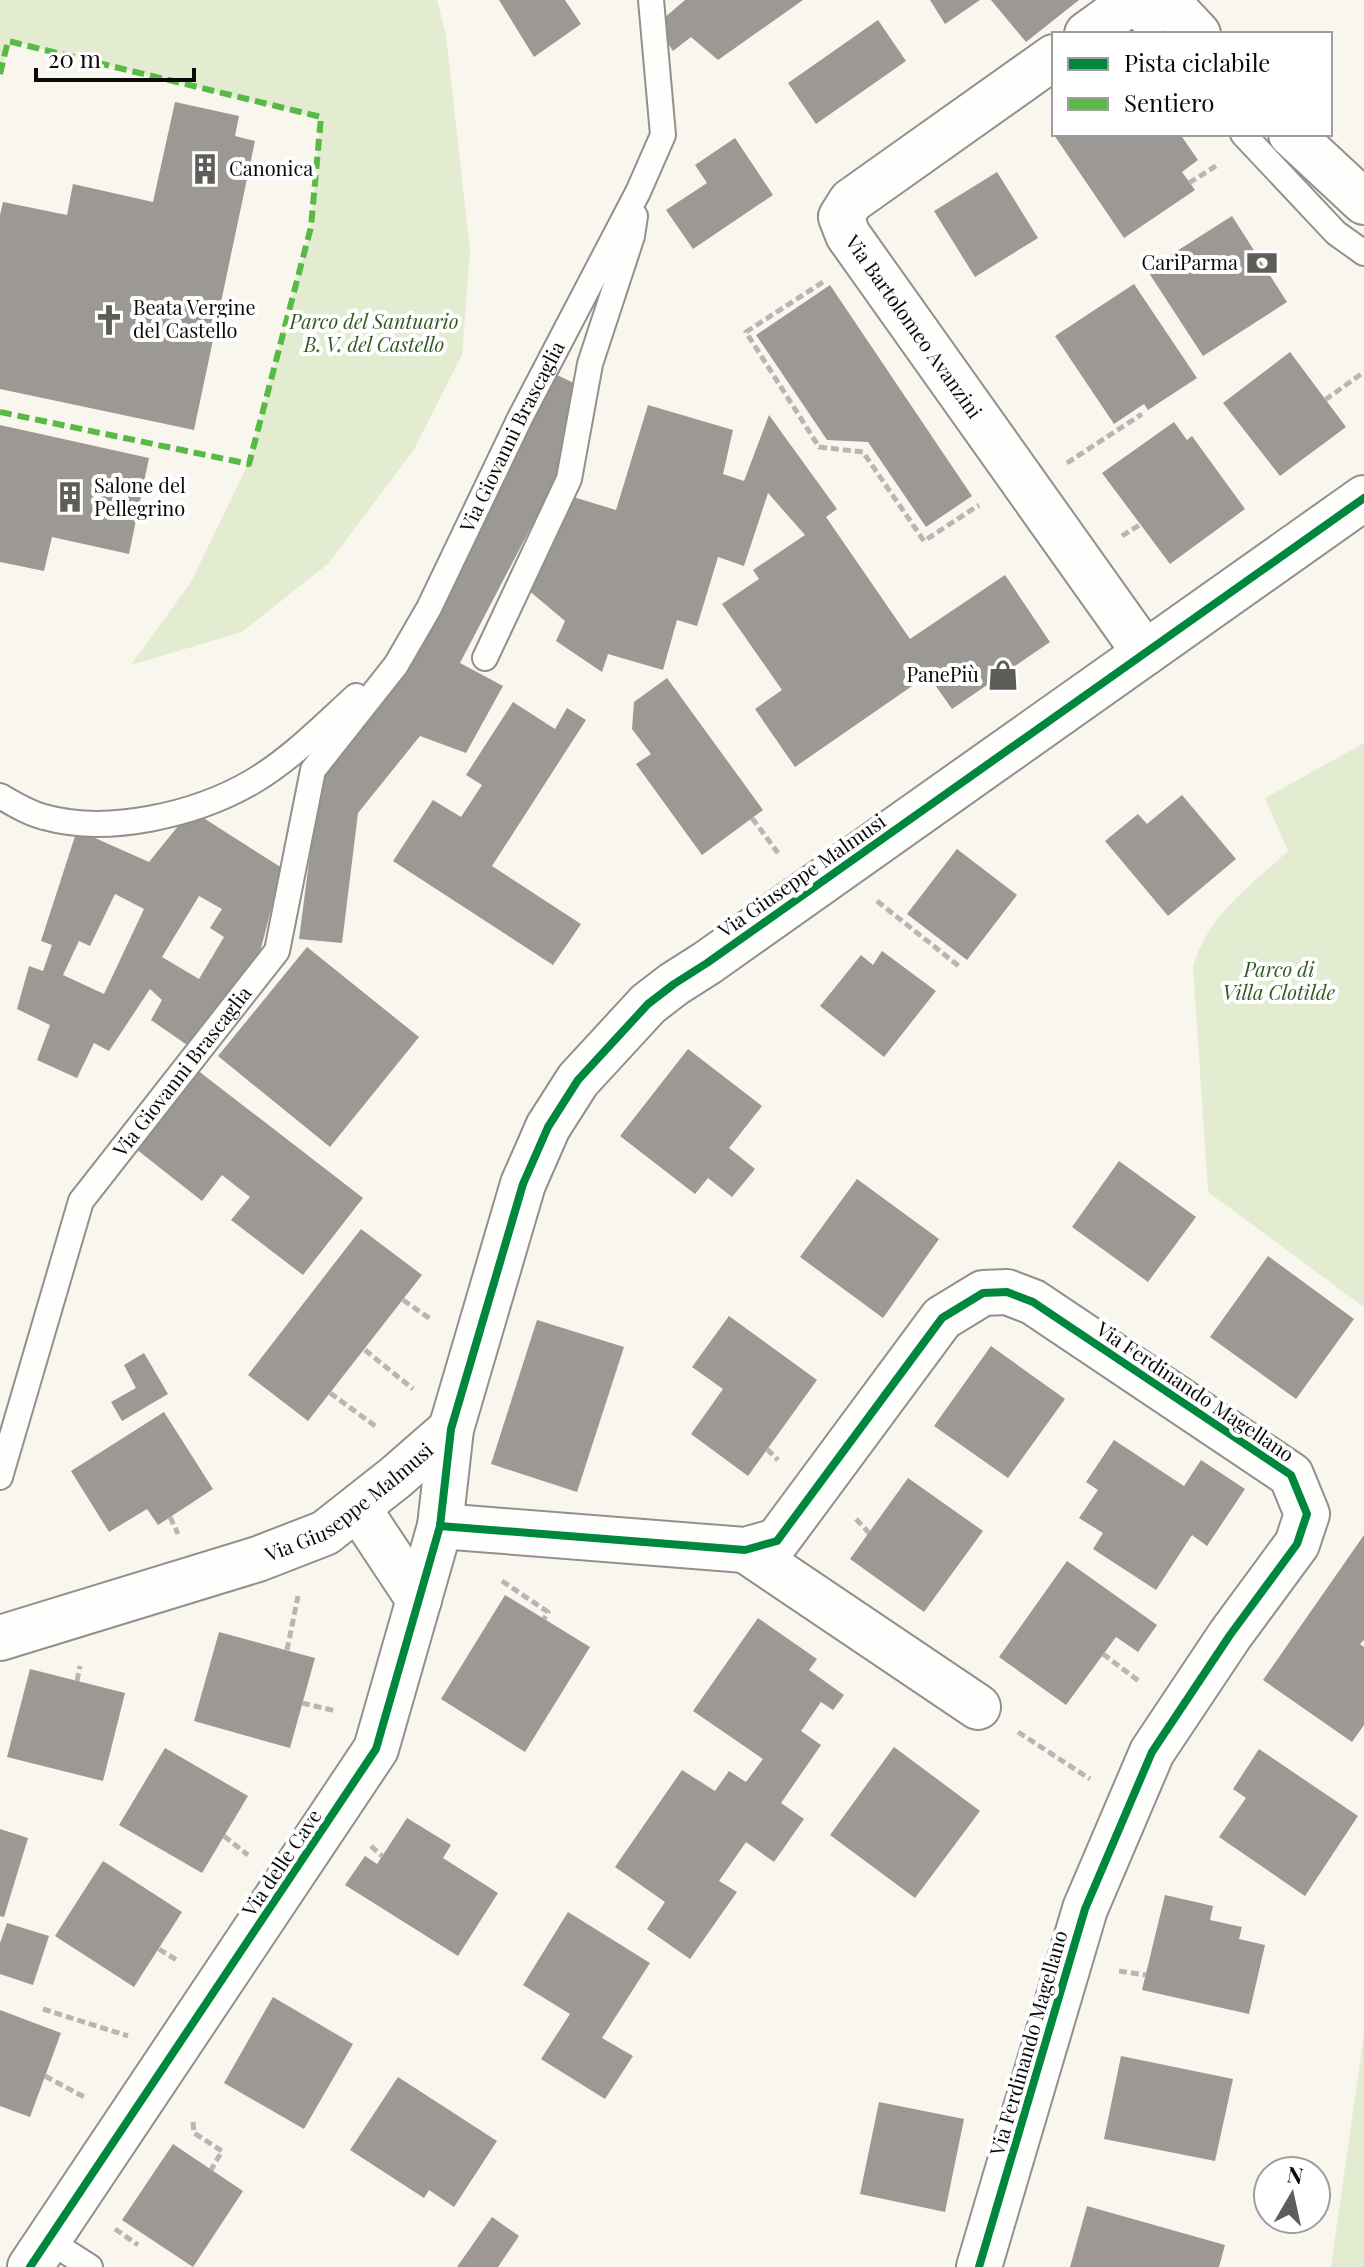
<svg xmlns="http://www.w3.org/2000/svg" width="1364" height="2267" font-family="'Playfair Display',serif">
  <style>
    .green { fill: #e3ebd0 }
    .building { fill: #9c9894; fill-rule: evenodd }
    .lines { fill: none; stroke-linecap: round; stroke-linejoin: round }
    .lane-casing { stroke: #92908d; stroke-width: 28 }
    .street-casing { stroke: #92908d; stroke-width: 48 }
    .path { stroke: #b7b6b5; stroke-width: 5; stroke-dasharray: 8 4; stroke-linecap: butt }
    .lane { stroke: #fefefc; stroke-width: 24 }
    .street { stroke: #fefefc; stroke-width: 44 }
    .quiet { stroke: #58b947; stroke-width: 6; stroke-dasharray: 12 6; stroke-linecap: butt }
    .cycleway-casing { stroke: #fff; stroke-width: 13 }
    .cycleway { stroke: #00873e; stroke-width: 8 }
    .labels { text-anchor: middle; stroke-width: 8; stroke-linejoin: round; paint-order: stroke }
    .poi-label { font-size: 20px; fill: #0a0a0a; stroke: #fff; text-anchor: start }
    .park-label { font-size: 20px; font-style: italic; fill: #335923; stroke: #fff }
    .street-label { font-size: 20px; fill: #0a0a0a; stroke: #fff }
  </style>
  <rect width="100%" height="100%" fill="#f9f6ee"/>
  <g class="green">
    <path d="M 0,0 L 437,0 L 446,35 L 470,251 L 462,355 L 413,451 L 329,563 L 242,632 L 131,665 L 191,582 L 248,464 L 311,227 L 320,118 L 9,41 L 0,74 Z"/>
    <path d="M 1364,743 L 1364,1307 L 1208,1192 L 1193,967 C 1207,916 1251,885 1288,851 L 1265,798 Z"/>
    <path d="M 1364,2034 L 1364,2267 L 1331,2267 Z"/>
  </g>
  <g class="building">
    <path d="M 499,0 L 565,0 L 581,24 L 534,57 Z"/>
    <path d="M 685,0 L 803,0 L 718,60 L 691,37 L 673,51 L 656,25 Z"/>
    <path d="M 930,0 L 980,0 L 945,24 Z"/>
    <path d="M 991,0 L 1079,0 L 1026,42 Z"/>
    <path d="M 878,20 L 906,61 L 816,124 L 788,83 Z"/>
    <path d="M 175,102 L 239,116 L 235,136 L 255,141 L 194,430 L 0,389 L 0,215 L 3,202 L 67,215 L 73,184 L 153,202 Z"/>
    <path d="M 1056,134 L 1180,134 L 1198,160 L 1182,172 L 1195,190 L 1124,238 L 1054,135 Z"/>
    <path d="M 735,138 L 773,195 L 693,249 L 666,210 L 707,183 L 695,165 Z"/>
    <path d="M 997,172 L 1038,238 L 975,277 L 934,211 Z"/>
    <path d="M 1232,216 L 1287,302 L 1203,356 L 1147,270 Z"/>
    <path d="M 1134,284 L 1197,378 L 1148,410 L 1144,404 L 1114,424 L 1055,336 Z"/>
    <path d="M 830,285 L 972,496 L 926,527 L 868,442 L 827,440 L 756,335 Z"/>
    <path d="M 1290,352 L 1346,427 L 1280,476 L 1223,403 Z"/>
    <path d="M 555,374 L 576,384 L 563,466 L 460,663 L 503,686 L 466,753 L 420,736 L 358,813 L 342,943 L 299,939 L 321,769 L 389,694 Z"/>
    <path d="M 648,405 L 733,430 L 723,474 L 744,481 L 769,415 L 837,509 L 826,517 L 910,639 L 1005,575 L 1050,642 L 952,709 L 928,675 L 795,767 L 755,709 L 782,690 L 722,604 L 759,579 L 753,570 L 805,535 L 768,493 L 744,566 L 718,557 L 697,626 L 677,620 L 663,670 L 608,654 L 602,672 L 556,641 L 565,621 L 527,589 L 570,496 L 616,510 Z"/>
    <path d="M 1174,422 L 1187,440 L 1192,436 L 1245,509 L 1170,564 L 1102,473 Z"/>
    <path d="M 0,425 L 149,458 L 129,554 L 52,537 L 44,571 L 0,562 Z"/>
    <path d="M 667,678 L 763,810 L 702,855 L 636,764 L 651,754 L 632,729 L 634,702 Z"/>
    <path d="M 513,702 L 555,729 L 567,708 L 586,720 L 492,866 L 581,924 L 553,965 L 393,861 L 433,800 L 461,817 L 482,785 L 466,775 Z"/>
    <path d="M 1182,795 L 1236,859 L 1168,916 L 1105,841 L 1138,814 L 1147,824 Z"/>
    <path d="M 191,810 L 282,868 L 255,971 L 190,1047 L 151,1020 L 162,1000 L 150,989 L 109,1051 L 94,1043 L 77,1078 L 37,1060 L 50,1025 L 17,1009 L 29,966 L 43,971 L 52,945 L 41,941 L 77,830 L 149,862 ZM 115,894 L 144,909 L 104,994 L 63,975 L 79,941 L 90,946 ZM 199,896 L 222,909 L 210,928 L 224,937 L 199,979 L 162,957 Z"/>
    <path d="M 957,849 L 1017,895 L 967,960 L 907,914 Z"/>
    <path d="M 307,947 L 419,1037 L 330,1147 L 218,1056 Z"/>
    <path d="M 882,951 L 936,991 L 884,1057 L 820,1006 L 861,955 L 873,965 Z"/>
    <path d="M 688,1049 L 762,1106 L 729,1148 L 755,1169 L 732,1197 L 708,1178 L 695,1194 L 620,1136 Z"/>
    <path d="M 192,1066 L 363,1198 L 303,1275 L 231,1220 L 250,1197 L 222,1175 L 202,1201 L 131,1145 Z"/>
    <path d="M 1119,1161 L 1196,1217 L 1148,1282 L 1072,1227 Z"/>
    <path d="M 857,1179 L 939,1239 L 883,1318 L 800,1257 Z"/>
    <path d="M 361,1229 L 422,1275 L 308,1421 L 248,1375 Z"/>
    <path d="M 1268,1256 L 1354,1319 L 1296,1399 L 1210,1337 Z"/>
    <path d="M 729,1316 L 817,1380 L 748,1476 L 691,1434 L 723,1389 L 692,1367 Z"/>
    <path d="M 537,1320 L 624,1347 L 577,1492 L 491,1464 Z"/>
    <path d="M 991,1346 L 1065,1399 L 1008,1478 L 934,1426 Z"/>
    <path d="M 144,1353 L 168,1394 L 122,1421 L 111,1402 L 136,1388 L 124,1365 Z"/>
    <path d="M 164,1412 L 213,1489 L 158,1525 L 147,1509 L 109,1532 L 71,1471 Z"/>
    <path d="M 1114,1440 L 1184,1486 L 1201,1460 L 1245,1489 L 1207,1546 L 1192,1535 L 1156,1590 L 1093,1549 L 1103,1533 L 1079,1518 L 1098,1490 L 1086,1482 Z"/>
    <path d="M 908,1478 L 983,1531 L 924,1612 L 850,1559 Z"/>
    <path d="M 1364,1535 L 1364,1640 L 1360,1644 L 1364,1647 L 1364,1725 L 1352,1742 L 1263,1680 Z"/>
    <path d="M 1067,1561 L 1157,1625 L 1138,1652 L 1116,1637 L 1066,1705 L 999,1657 Z"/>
    <path d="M 505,1595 L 590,1647 L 525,1752 L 441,1699 Z"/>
    <path d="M 758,1618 L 817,1659 L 809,1670 L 844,1695 L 833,1710 L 821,1702 L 801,1731 L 821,1745 L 781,1803 L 804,1819 L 774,1862 L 746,1842 L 719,1881 L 737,1892 L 690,1959 L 647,1929 L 665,1902 L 615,1867 L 682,1770 L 715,1791 L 729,1771 L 746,1782 L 763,1759 L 693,1711 Z"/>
    <path d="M 219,1632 L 315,1658 L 290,1748 L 194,1721 Z"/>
    <path d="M 30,1669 L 125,1693 L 103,1781 L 7,1757 Z"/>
    <path d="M 894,1747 L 980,1811 L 915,1898 L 830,1835 Z"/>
    <path d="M 165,1748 L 248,1796 L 202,1873 L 119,1825 Z"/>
    <path d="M 1259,1749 L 1358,1816 L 1305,1896 L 1219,1837 L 1246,1798 L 1233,1789 Z"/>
    <path d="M 407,1818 L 451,1845 L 443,1858 L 498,1893 L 458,1956 L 345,1885 L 365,1856 L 377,1864 Z"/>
    <path d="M 0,1829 L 28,1838 L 4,1917 L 0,1916 Z"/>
    <path d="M 103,1861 L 182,1912 L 134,1987 L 55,1936 Z"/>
    <path d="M 1165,1895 L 1213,1906 L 1210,1920 L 1242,1927 L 1239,1939 L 1265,1945 L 1249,2014 L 1142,1990 Z"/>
    <path d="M 568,1912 L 650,1963 L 602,2038 L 633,2056 L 605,2099 L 541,2059 L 570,2014 L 523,1985 Z"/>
    <path d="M 7,1923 L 49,1936 L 33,1985 L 0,1974 L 0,1943 Z"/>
    <path d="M 273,1997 L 353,2044 L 304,2129 L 224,2083 Z"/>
    <path d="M 0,2010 L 61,2033 L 30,2117 L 0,2106 Z"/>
    <path d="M 1121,2056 L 1233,2079 L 1215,2161 L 1104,2139 Z"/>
    <path d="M 398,2077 L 497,2141 L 454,2207 L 429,2190 L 424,2198 L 350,2150 Z"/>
    <path d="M 879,2102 L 964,2119 L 945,2212 L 860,2194 Z"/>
    <path d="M 173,2144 L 243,2191 L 193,2267 L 122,2220 Z"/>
    <path d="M 1087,2206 L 1225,2245 L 1219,2267 L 1070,2267 Z"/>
    <path d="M 492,2217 L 519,2236 L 498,2267 L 457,2267 Z"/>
  </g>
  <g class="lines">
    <defs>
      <g id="lane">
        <path d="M 1123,0 L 1153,34"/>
        <path d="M 1243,134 L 1336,233 L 1364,253"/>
        <path d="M 485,658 L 569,479 L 590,364 L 632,236 L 635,216"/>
        <path d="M 0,796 C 14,804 28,813 44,817 C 108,835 195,815 252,782 C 291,759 323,726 356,696"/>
        <path id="s1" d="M 0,1477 L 81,1201 L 277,951 L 313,770 L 396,665 L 429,608 L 520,418 L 638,192 L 663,135 L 651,0"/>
        <path d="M 48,2240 L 90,2267"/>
      </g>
      <g id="street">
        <path d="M 1166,0 L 1198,34"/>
        <path d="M 1087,34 L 1134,0"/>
        <path id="s2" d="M 1054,57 L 851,201 L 841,217 L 848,235 L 1145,653"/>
        <path d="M 1291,134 L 1364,202"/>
        <path d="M 358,1508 L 419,1600"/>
        <path d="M 440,1526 L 745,1550 L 777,1541 L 942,1318 L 983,1293 L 1007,1292 L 1033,1302 L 1291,1475 L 1307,1514 L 1297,1544 L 1230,1635 L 1152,1752 L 1085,1909 L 979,2267"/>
        <path d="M 745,1550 L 978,1707"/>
        <path id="s3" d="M 0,1638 L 258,1559 L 325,1533 L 396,1477 L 451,1429"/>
        <path d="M 30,2267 L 376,1749 L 440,1526 L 451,1429 L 523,1184 L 548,1127 L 578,1080 L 648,1004 L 674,984 L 707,963 L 1364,498"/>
      </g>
    </defs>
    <use href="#lane" class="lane-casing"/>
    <use href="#street" class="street-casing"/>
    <g class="path">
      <path d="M 1189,183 L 1219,164"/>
      <path d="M 823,282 L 746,332 L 819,447 L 863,452 L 924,541 L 979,505"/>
      <path d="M 1325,400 L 1364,372"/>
      <path d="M 1067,463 L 1142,414"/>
      <path d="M 1122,536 L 1141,524"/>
      <path d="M 752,818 L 778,853"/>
      <path d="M 877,901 L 960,967"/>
      <path d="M 403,1300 L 432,1320"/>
      <path d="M 365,1350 L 413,1389"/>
      <path d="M 330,1393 L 378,1428"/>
      <path d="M 767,1449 L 778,1460"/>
      <path d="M 170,1517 L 178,1534"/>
      <path d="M 856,1519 L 869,1533"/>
      <path d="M 502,1581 L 548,1612 L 544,1619"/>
      <path d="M 287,1650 L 298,1596"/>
      <path d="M 1103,1654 L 1140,1682"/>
      <path d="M 77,1681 L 80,1666"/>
      <path d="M 302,1703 L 336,1711"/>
      <path d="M 1018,1732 L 1090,1779"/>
      <path d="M 224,1836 L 248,1855"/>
      <path d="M 371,1846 L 382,1856"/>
      <path d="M 159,1949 L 178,1961"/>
      <path d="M 1119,1971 L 1146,1975"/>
      <path d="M 43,2009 L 128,2036"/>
      <path d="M 45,2076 L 86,2098"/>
      <path d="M 193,2122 L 194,2133 L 222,2151 L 211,2170"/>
      <path d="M 115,2229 L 138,2245"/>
    </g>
    <use href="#lane" class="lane"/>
    <use href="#street" class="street"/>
    <path class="quiet" d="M 0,74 L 8,41 L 321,117 L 311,227 L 249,464 L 0,412"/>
    <defs>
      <g id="cycleway">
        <path d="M 440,1526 L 745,1550 L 777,1541 L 942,1318 L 983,1293 L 1007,1292 L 1033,1302 L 1291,1475 L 1307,1514 L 1297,1544 L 1230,1635 L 1152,1752 L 1085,1909 L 979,2267"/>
        <path d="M 30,2267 L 376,1749 L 440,1526 L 451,1429 L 523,1184 L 548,1127 L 578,1080 L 648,1004 L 674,984 L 707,963 L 1364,498"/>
      </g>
    </defs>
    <use href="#cycleway" class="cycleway-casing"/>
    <use href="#cycleway" class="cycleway"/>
  </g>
  <defs>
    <symbol id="building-bare" viewBox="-9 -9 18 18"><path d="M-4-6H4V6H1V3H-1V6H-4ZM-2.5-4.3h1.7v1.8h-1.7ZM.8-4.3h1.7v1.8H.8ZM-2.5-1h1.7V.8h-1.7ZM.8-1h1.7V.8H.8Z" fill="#5e5d5a" stroke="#fff" stroke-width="2.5" paint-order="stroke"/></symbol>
    <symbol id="bank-bare" viewBox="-9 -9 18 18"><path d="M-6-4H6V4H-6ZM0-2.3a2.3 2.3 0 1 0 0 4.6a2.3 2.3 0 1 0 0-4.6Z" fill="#5e5d5a" stroke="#fff" stroke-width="2.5" paint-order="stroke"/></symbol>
    <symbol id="church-bare" viewBox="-9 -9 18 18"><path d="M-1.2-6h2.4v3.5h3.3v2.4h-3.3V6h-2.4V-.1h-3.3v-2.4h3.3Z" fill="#5e5d5a" stroke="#fff" stroke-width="2.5" paint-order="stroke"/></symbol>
    <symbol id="shop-bare" viewBox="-9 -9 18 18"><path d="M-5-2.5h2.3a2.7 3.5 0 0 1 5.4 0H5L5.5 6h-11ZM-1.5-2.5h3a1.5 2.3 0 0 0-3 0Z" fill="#5e5d5a" stroke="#fff" stroke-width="2.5" paint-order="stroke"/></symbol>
  </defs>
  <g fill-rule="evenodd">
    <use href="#building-bare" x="183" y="147" width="44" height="44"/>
    <use href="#bank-bare" x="1240" y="241" width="44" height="44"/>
    <use href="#church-bare" x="87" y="298" width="44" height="44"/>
    <use href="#building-bare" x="48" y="475" width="44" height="44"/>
    <use href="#shop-bare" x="981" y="653" width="44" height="44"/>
  </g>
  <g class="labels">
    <g class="poi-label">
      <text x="229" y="176">Canonica</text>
      <text x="1238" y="270" text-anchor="end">CariParma</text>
      <text x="133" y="315">Beata Vergine<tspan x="133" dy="23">del Castello</tspan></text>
      <text x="94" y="493">Salone del<tspan x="94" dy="23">Pellegrino</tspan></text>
      <text x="979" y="682" text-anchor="end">PanePiù</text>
    </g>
    <g class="park-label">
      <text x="374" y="329">Parco del Santuario<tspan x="374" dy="23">B. V. del Castello</tspan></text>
      <text x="1279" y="977">Parco di<tspan x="1279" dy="23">Villa Clotilde</tspan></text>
    </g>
    <g class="street-label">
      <text dy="7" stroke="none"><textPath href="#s2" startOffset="400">Via Bartolomeo Avanzini</textPath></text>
      <text dy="7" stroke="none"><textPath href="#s1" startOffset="1180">Via Giovanni Brascaglia</textPath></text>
      <text transform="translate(802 876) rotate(-35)" y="7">Via Giuseppe Malmusi</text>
      <text dy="7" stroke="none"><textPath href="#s1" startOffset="452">Via Giovanni Brascaglia</textPath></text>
      <text transform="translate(1195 1392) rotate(34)" y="7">Via Ferdinando Magellano</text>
      <text dy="7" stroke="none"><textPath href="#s3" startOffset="378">Via Giuseppe Malmusi</textPath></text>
      <text transform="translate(282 1863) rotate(-56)" y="7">Via delle Cave</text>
      <text transform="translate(1029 2043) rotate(-74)" y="7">Via Ferdinando Magellano</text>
    </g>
  </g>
  <rect x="1052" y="32" width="280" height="104" fill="#ffffff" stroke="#9d9d9d" stroke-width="2"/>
  <rect x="1068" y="58" width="40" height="12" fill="#00873e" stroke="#9d9d9d" stroke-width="2"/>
  <text x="1124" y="72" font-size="24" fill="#0a0a0a">Pista ciclabile</text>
  <rect x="1068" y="98" width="40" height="12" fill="#58b947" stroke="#9d9d9d" stroke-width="2"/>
  <text x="1124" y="112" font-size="24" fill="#0a0a0a">Sentiero</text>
  <g transform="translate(1292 2195) rotate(9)"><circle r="38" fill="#ffffff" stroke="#9d9d9d" stroke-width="2"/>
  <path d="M0-6L14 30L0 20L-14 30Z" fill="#5e5d5a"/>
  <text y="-12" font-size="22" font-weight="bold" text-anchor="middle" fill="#0a0a0a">N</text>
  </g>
  <path d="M36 68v12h158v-12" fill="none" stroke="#0a0a0a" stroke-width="4"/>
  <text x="48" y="68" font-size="24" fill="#0a0a0a" stroke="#ffffff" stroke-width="6" paint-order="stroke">20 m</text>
</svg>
